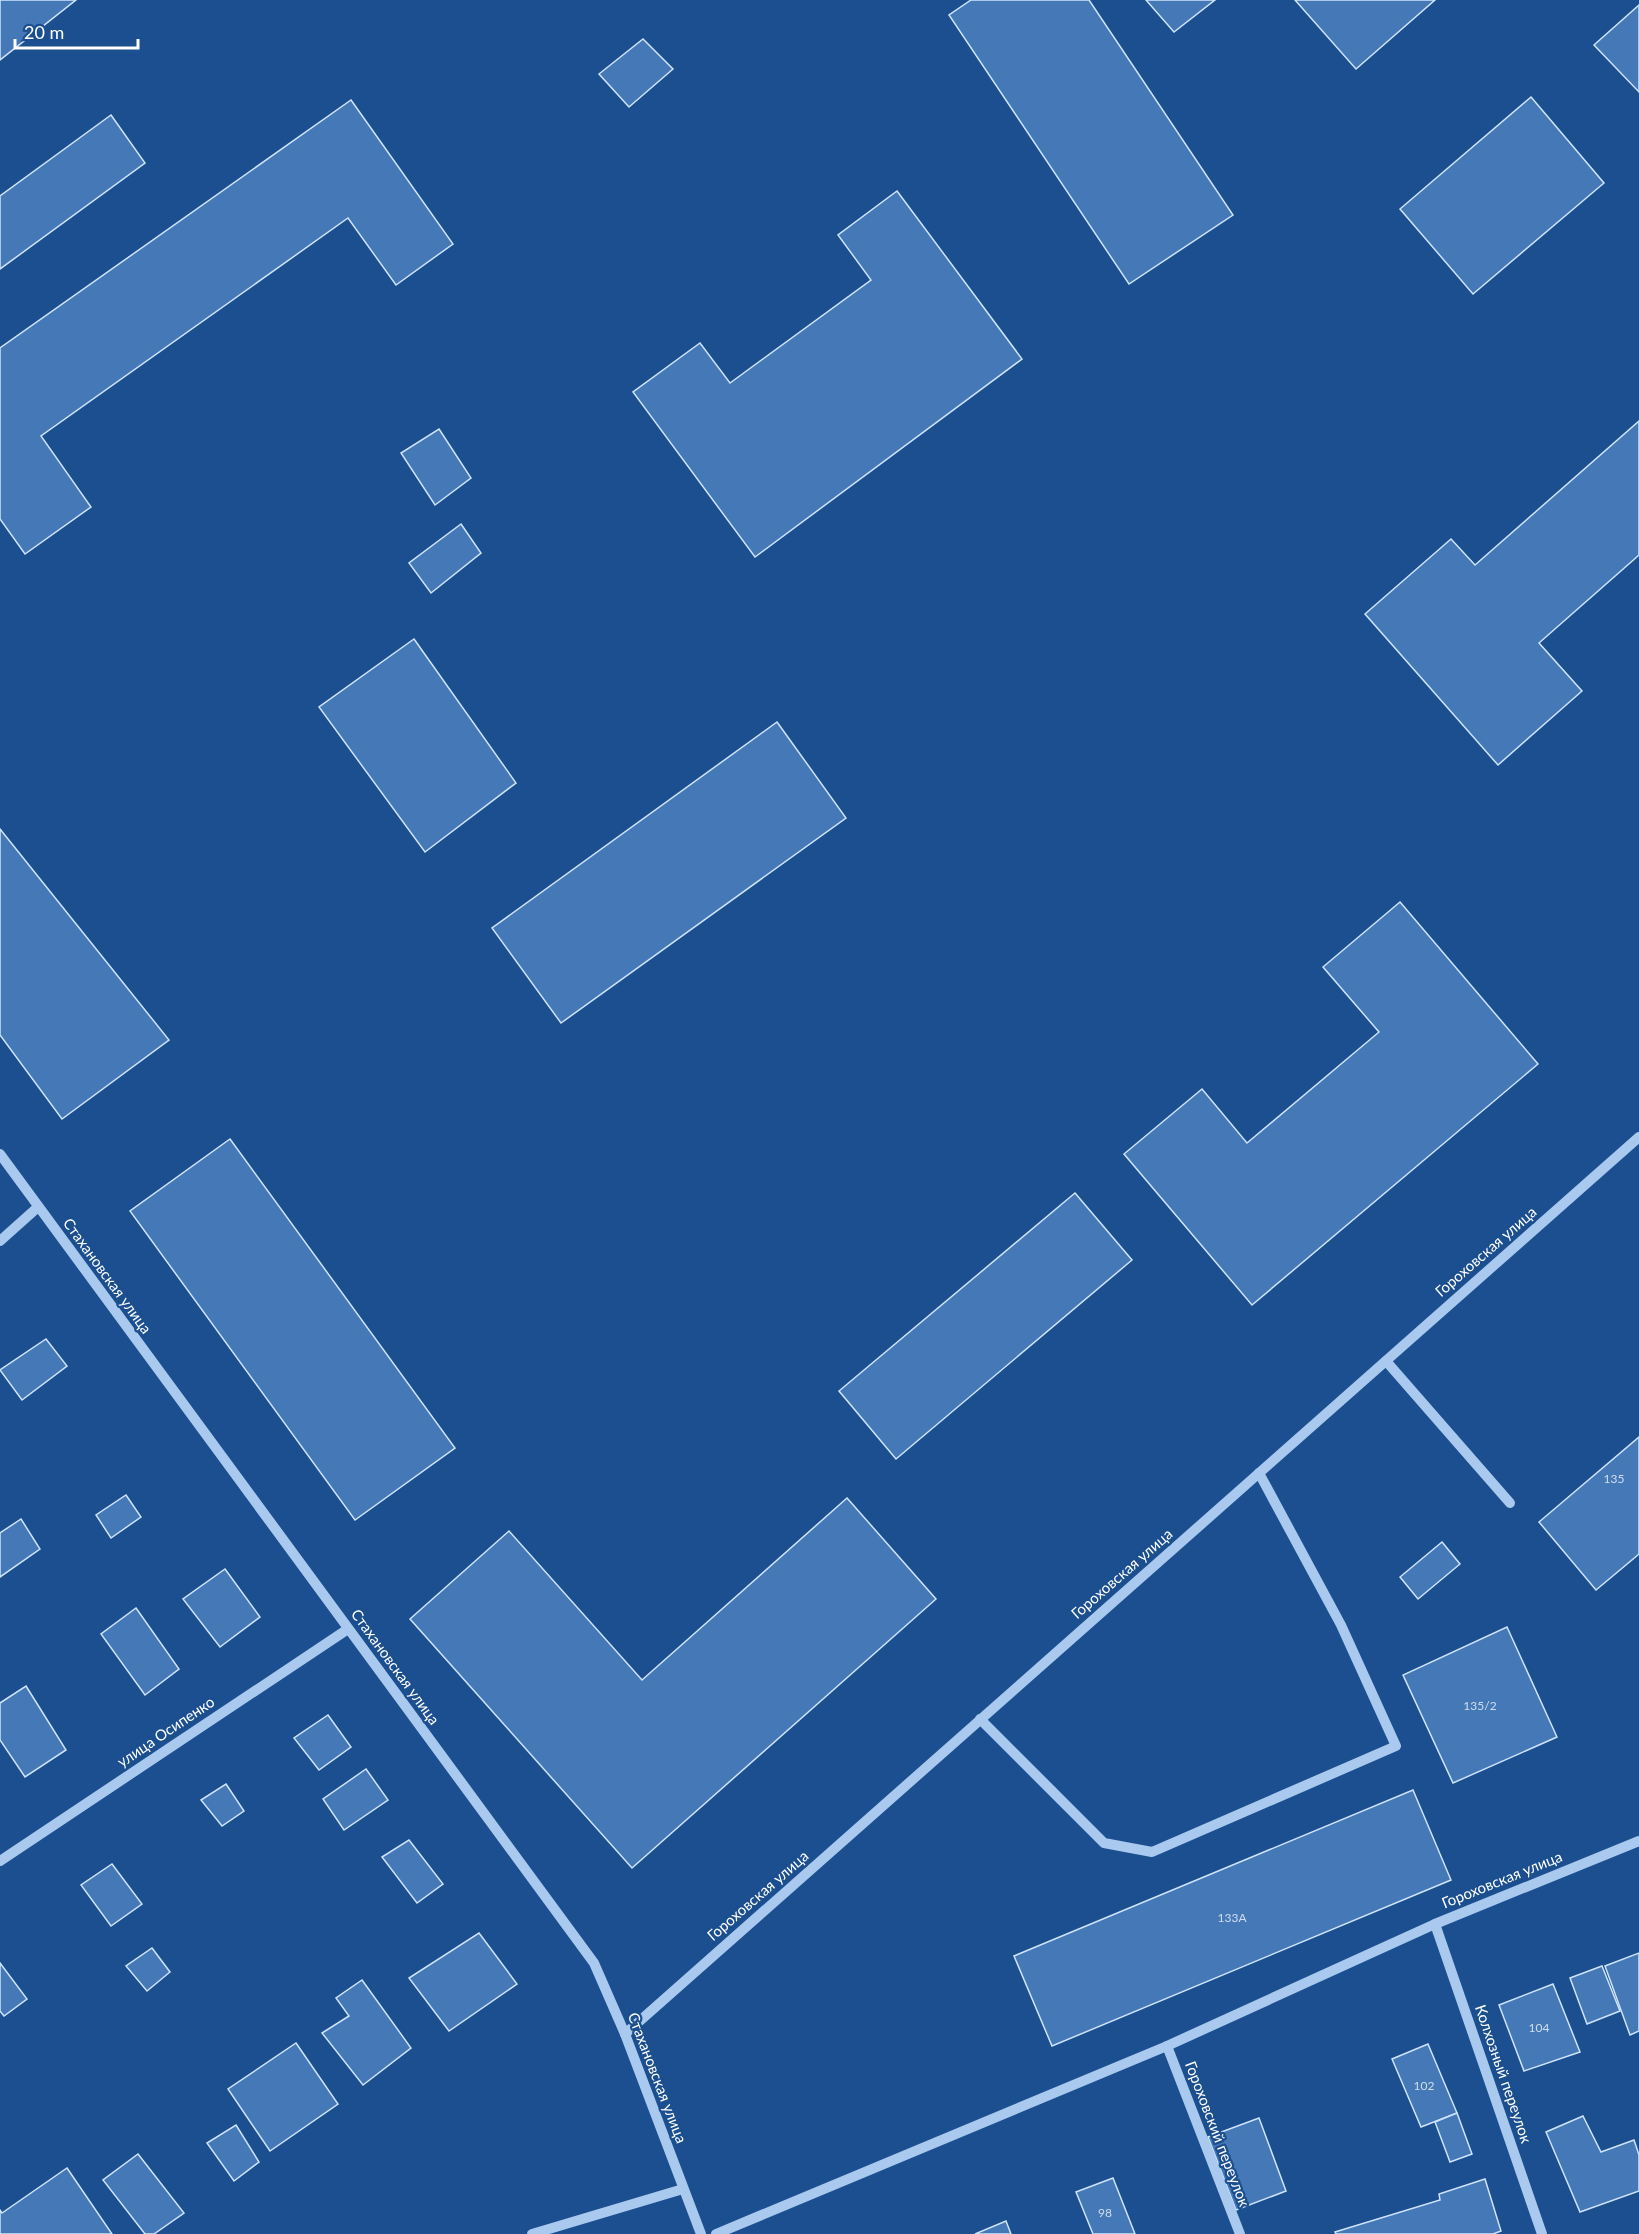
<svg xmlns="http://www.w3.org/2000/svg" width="1639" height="2234" font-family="Lato,sans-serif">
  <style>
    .building { fill: #4478b7; stroke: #cfe3fa; stroke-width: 1.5 }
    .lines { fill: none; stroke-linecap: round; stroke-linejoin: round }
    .minor { stroke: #a9c9ee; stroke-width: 10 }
    .labels { text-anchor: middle; stroke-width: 4.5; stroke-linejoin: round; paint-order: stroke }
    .number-label { font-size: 12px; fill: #d0dded }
    .street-label { font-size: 15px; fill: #fff; stroke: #1b4f8f }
  </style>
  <rect width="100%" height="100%" fill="#1b4f8f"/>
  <g class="building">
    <path d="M 0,0 L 76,0 L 0,60 Z"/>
    <path d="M 971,0 L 1089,0 L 1233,215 L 1129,284 L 949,15 Z"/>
    <path d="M 1146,0 L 1215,0 L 1174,32 Z"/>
    <path d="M 1295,0 L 1435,0 L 1356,69 Z"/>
    <path d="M 1639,5 L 1639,92 L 1594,45 Z"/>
    <path d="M 643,39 L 673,69 L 629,107 L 599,74 Z"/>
    <path d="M 1531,97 L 1604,183 L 1473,294 L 1400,209 Z"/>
    <path d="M 351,100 L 453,244 L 396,285 L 348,218 L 41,436 L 91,507 L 25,554 L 0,519 L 0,348 Z"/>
    <path d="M 111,115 L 145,163 L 0,269 L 0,196 Z"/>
    <path d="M 897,191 L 1022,359 L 755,557 L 633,392 L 700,343 L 730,383 L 871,280 L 838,235 Z"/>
    <path d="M 1639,421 L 1639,555 L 1539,643 L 1582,691 L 1498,765 L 1365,614 L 1451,539 L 1475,565 Z"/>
    <path d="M 439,429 L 471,478 L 435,505 L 401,453 Z"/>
    <path d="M 461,524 L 481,553 L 431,593 L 409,563 Z"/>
    <path d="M 414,639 L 516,783 L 425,852 L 319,707 Z"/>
    <path d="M 777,722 L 846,818 L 561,1023 L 492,928 Z"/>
    <path d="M 0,829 L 169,1040 L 62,1119 L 0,1035 Z"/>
    <path d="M 1400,902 L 1538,1064 L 1252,1305 L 1124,1154 L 1202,1089 L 1247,1143 L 1379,1032 L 1323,967 Z"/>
    <path d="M 230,1139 L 455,1448 L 355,1520 L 130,1211 Z"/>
    <path d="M 1075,1193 L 1132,1260 L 896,1459 L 839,1391 Z"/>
    <path d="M 46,1339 L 67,1366 L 22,1400 L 0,1370 Z"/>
    <path d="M 1639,1437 L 1639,1554 L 1596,1590 L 1539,1522 Z"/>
    <path d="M 126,1495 L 141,1517 L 111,1538 L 96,1515 Z"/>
    <path d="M 847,1498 L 936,1599 L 632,1868 L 410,1619 L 509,1531 L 642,1680 Z"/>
    <path d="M 21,1519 L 40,1549 L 0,1577 L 0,1533 Z"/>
    <path d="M 1442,1542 L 1460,1564 L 1418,1599 L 1400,1577 Z"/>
    <path d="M 225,1569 L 260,1617 L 220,1647 L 183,1599 Z"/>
    <path d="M 136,1608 L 179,1669 L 145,1695 L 101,1634 Z"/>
    <path d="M 1507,1627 L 1557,1737 L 1453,1783 L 1403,1675 Z"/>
    <path d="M 26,1686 L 66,1750 L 25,1777 L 0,1740 L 0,1703 Z"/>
    <path d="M 328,1715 L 351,1747 L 319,1770 L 294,1738 Z"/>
    <path d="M 366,1769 L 388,1800 L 344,1830 L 323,1799 Z"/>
    <path d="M 226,1784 L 244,1811 L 222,1826 L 201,1800 Z"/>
    <path d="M 1413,1790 L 1451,1880 L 1052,2046 L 1014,1956 Z"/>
    <path d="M 409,1840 L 443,1884 L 417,1903 L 382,1857 Z"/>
    <path d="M 112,1864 L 142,1904 L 111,1926 L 81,1885 Z"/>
    <path d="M 479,1933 L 517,1984 L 449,2031 L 409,1978 Z"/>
    <path d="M 152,1948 L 170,1972 L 147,1991 L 126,1966 Z"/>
    <path d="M 1639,1953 L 1639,2031 L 1630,2035 L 1605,1966 Z"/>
    <path d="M 0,1963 L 27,1999 L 4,2016 L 0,2011 Z"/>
    <path d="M 1602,1966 L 1620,2011 L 1587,2024 L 1570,1978 Z"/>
    <path d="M 362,1980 L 411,2048 L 363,2085 L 322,2033 L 349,2016 L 336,1998 Z"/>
    <path d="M 1553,1984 L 1580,2052 L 1524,2071 L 1499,2005 Z"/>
    <path d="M 296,2043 L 338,2104 L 270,2151 L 228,2089 Z"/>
    <path d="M 1428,2044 L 1457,2113 L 1421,2127 L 1392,2059 Z"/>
    <path d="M 1457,2113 L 1472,2154 L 1450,2162 L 1435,2122 Z"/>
    <path d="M 1583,2116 L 1601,2152 L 1634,2140 L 1639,2155 L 1639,2191 L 1580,2212 L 1546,2132 Z"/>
    <path d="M 1259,2118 L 1286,2191 L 1236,2210 L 1208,2137 Z"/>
    <path d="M 236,2125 L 259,2162 L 234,2181 L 207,2143 Z"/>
    <path d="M 138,2154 L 184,2213 L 154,2234 L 145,2234 L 103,2180 Z"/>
    <path d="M 67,2168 L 112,2234 L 0,2234 L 0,2210 L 2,2213 Z"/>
    <path d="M 1113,2178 L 1135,2234 L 1093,2234 L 1076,2192 Z"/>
    <path d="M 1485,2179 L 1501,2231 L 1493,2234 L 1336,2234 L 1335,2232 L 1440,2200 L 1439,2194 Z"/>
    <path d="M 1006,2221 L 1011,2234 L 975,2234 Z"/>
  </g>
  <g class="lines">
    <g class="minor">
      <path d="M 0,1154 L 594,1963 L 625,2034 L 701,2234"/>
      <path d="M 0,1241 L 38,1207"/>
      <path d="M 1386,1361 L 1510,1503"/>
      <path d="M 980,1719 L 1104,1843 L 1152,1852 L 1396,1746 L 1341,1625 L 1259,1473"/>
      <path d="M 0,1861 L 348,1629"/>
      <path d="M 1435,1924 L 1542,2234"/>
      <path d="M 625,2034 L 1639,1137"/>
      <path d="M 1167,2046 L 1240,2234"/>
      <path d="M 532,2234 L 683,2189"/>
      <path d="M 716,2234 L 1167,2046 L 1435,1924 L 1639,1841"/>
    </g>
  </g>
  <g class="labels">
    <g class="number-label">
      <text x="1614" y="1483">135</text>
      <text x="1480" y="1710">135/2</text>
      <text x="1232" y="1922">133А</text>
      <text x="1539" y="2032">104</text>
      <text x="1424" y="2090">102</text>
      <text x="1105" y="2217">98</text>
    </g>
    <g class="street-label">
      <text transform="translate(1486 1252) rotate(-41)" y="5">Гороховская улица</text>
      <text transform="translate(107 1276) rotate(54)" y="5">Стахановская улица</text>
      <text transform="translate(1122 1574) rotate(-41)" y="5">Гороховская улица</text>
      <text transform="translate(395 1667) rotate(54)" y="5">Стахановская улица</text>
      <text transform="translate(166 1732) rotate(-34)" y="5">улица Осипенко</text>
      <text transform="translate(1502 1880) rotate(-22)" y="5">Гороховская улица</text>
      <text transform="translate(758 1896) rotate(-41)" y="5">Гороховская улица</text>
      <text transform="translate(1503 2074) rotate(71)" y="5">Колхозный переулок</text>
      <text transform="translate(657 2078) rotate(69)" y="5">Стахановская улица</text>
      <text transform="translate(1217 2134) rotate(69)" y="5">Гороховский переулок</text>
    </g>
  </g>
  <path d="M15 39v9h123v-9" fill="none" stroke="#ffffff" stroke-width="3"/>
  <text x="24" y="39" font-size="18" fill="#ffffff" stroke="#1b4f8f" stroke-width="4.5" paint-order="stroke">20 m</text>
</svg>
